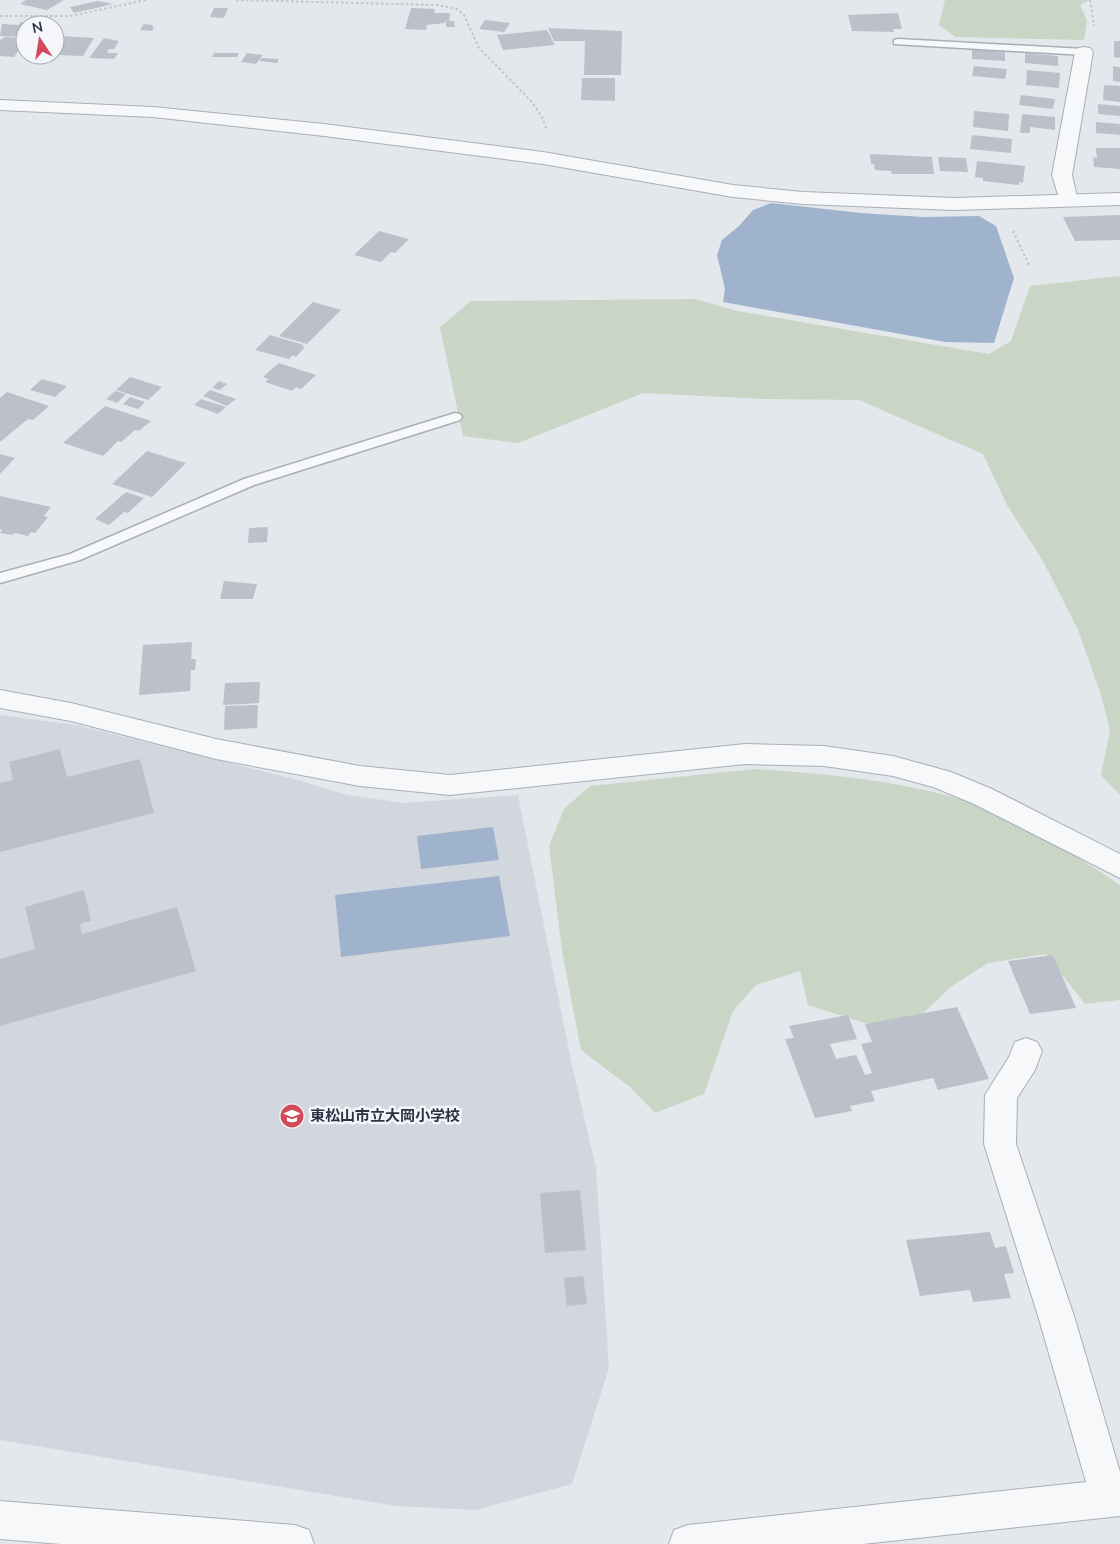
<svg xmlns="http://www.w3.org/2000/svg" width="1120" height="1544" font-family="Mulish,'Noto Sans JP',sans-serif">
  <style>
    .built { fill: #d2d6de }
    .green { fill: #c9d6c5 }
    .water { fill: #9fb4cc }
    .building { fill: #bbc0ca }
    .lines { fill: none; stroke-linecap: round; stroke-linejoin: round }
    .service-casing { stroke: #a9aeb7; stroke-width: 3 }
    .minor-casing { stroke: #a9aeb7; stroke-width: 2 }
    .tertiary-casing { stroke: #a9aeb7; stroke-width: 2 }
    .path { stroke: #c2c5cb; stroke-width: 2; stroke-dasharray: 2.5 2.5; stroke-linecap: butt }
    .service { fill: #f7f8fa; fill-rule: evenodd }
    .minor { fill: #f7f8fa; fill-rule: evenodd }
    .tertiary { fill: #f7f8fa; fill-rule: evenodd }
    .labels { text-anchor: middle; stroke-width: 5; stroke-linejoin: round; paint-order: stroke }
    .poi-label { font-size: 15px; font-weight: bold; fill: #2b3445; stroke: #f4f6f9; text-anchor: start }
  </style>
  <rect width="100%" height="100%" fill="#e4e7ec"/>
  <path class="built" d="M 0,715 L 76,725 L 298,780 L 347,795 L 404,803 L 518,795 L 572,1065 L 596,1168 L 609,1368 L 572,1484 L 476,1510 L 396,1506 L 0,1440 Z"/>
  <g class="green">
    <path d="M 945,0 L 1089,0 L 1080,5 L 1087,20 L 1084,40 L 956,37 L 939,25 Z"/>
    <path d="M 1120,276 L 1120,795 L 1101,775 L 1110,730 L 1101,695 L 1078,630 L 1043,561 L 1007,505 L 983,454 L 859,400 L 764,399 L 643,393 L 518,443 L 463,436 L 440,327 L 471,301 L 695,299 L 737,311 L 989,354 L 1011,341 L 1030,286 Z"/>
    <path d="M 755,769 C 827,774 898,780 966,801 C 978,805 990,812 1001,817 C 1043,836 1082,859 1120,885 L 1120,1000 L 1085,1004 L 1046,954 L 988,963 L 952,986 L 915,1021 L 884,1029 L 808,1005 L 800,971 L 756,985 L 733,1011 L 704,1094 L 655,1113 L 630,1087 L 581,1050 L 562,951 L 549,846 L 564,809 L 590,786 Z"/>
  </g>
  <g class="water">
    <path d="M 771,203 L 861,213 L 923,217 L 979,216 L 996,226 L 1014,278 L 994,343 L 945,342 L 723,302 L 725,289 L 717,255 L 722,240 L 739,226 L 753,210 Z"/>
    <path d="M 493,827 L 499,860 L 421,869 L 417,836 Z"/>
    <path d="M 499,876 L 510,936 L 341,957 L 335,895 Z"/>
  </g>
  <g class="building">
    <path d="M 26,0 L 64,0 L 47,10 L 20,4 Z"/>
    <path d="M 98,1 L 113,4 L 74,13 L 70,7 Z"/>
    <path d="M 214,8 L 228,8 L 224,18 L 210,17 Z"/>
    <path d="M 411,8 L 435,9 L 434,13 L 450,13 L 449,21 L 454,21 L 455,27 L 446,27 L 446,19 L 445,23 L 427,25 L 426,30 L 405,29 Z"/>
    <path d="M 898,13 L 902,29 L 893,29 L 894,32 L 852,31 L 848,15 Z"/>
    <path d="M 485,20 L 510,23 L 504,32 L 479,29 Z"/>
    <path d="M 21,22 L 46,23 L 44,25 L 25,25 L 25,37 L 0,36 L 2,24 L 19,25 Z"/>
    <path d="M 144,24 L 153,25 L 152,27 L 154,27 L 152,31 L 140,30 Z"/>
    <path d="M 548,28 L 622,31 L 621,75 L 584,75 L 585,41 L 554,41 Z"/>
    <path d="M 547,30 L 555,45 L 503,50 L 497,35 Z"/>
    <path d="M 61,36 L 94,38 L 83,56 L 55,55 L 55,45 Z"/>
    <path d="M 5,37 L 17,38 L 14,41 L 25,42 L 25,48 L 20,48 L 14,57 L 0,56 L 0,40 Z"/>
    <path d="M 104,38 L 119,41 L 114,49 L 109,49 L 107,53 L 118,53 L 114,59 L 89,58 Z"/>
    <path d="M 1114,41 L 1120,41 L 1120,58 L 1114,57 Z"/>
    <path d="M 972,49 L 1005,52 L 1005,61 L 972,59 Z"/>
    <path d="M 214,53 L 239,53 L 237,57 L 212,57 Z"/>
    <path d="M 247,53 L 263,55 L 256,64 L 241,62 Z"/>
    <path d="M 1025,53 L 1058,56 L 1058,66 L 1025,63 Z"/>
    <path d="M 262,58 L 279,59 L 277,63 L 259,61 Z"/>
    <path d="M 974,66 L 1007,69 L 1005,79 L 972,76 Z"/>
    <path d="M 1113,66 L 1120,67 L 1120,82 L 1113,81 Z"/>
    <path d="M 1027,70 L 1060,73 L 1059,88 L 1026,85 Z"/>
    <path d="M 582,78 L 615,78 L 615,101 L 581,100 Z"/>
    <path d="M 1104,85 L 1120,86 L 1120,102 L 1103,100 Z"/>
    <path d="M 1021,95 L 1055,99 L 1053,109 L 1019,105 Z"/>
    <path d="M 1098,104 L 1120,106 L 1120,116 L 1098,114 Z"/>
    <path d="M 974,111 L 1009,114 L 1008,131 L 973,127 Z"/>
    <path d="M 1022,114 L 1055,117 L 1055,130 L 1030,127 L 1030,133 L 1020,133 Z"/>
    <path d="M 1096,122 L 1120,124 L 1120,135 L 1096,133 Z"/>
    <path d="M 972,135 L 1012,139 L 1011,153 L 970,149 Z"/>
    <path d="M 1096,148 L 1120,148 L 1120,169 L 1094,167 L 1093,157 L 1097,158 Z"/>
    <path d="M 870,154 L 932,157 L 934,174 L 892,174 L 891,171 L 875,170 L 874,164 L 871,164 Z"/>
    <path d="M 938,157 L 966,158 L 968,172 L 940,171 Z"/>
    <path d="M 977,161 L 1025,166 L 1023,183 L 1019,182 L 1019,185 L 983,181 L 983,178 L 975,177 Z"/>
    <path d="M 1120,215 L 1120,240 L 1075,241 L 1063,217 Z"/>
    <path d="M 379,231 L 409,239 L 395,253 L 391,252 L 381,262 L 354,255 Z"/>
    <path d="M 313,302 L 341,310 L 307,344 L 279,336 Z"/>
    <path d="M 270,335 L 304,345 L 302,347 L 305,347 L 296,357 L 293,355 L 289,359 L 255,350 Z"/>
    <path d="M 279,363 L 316,375 L 301,389 L 296,387 L 292,391 L 265,382 L 269,379 L 263,377 Z"/>
    <path d="M 130,377 L 162,387 L 148,400 L 116,390 Z"/>
    <path d="M 42,379 L 67,386 L 55,397 L 30,390 Z"/>
    <path d="M 219,381 L 227,384 L 220,390 L 212,388 Z"/>
    <path d="M 210,390 L 236,399 L 227,406 L 203,396 Z"/>
    <path d="M 115,391 L 126,394 L 117,403 L 106,399 Z"/>
    <path d="M 7,392 L 49,406 L 33,420 L 28,419 L 0,442 L 0,398 Z"/>
    <path d="M 130,397 L 145,402 L 138,409 L 123,404 Z"/>
    <path d="M 201,399 L 226,407 L 218,414 L 194,405 Z"/>
    <path d="M 105,406 L 151,421 L 139,431 L 135,430 L 121,442 L 118,441 L 103,456 L 63,443 Z"/>
    <path d="M 147,451 L 186,463 L 152,497 L 112,484 Z"/>
    <path d="M 0,454 L 15,458 L 0,474 Z"/>
    <path d="M 126,492 L 144,498 L 128,513 L 124,512 L 109,525 L 95,519 Z"/>
    <path d="M 0,496 L 51,507 L 44,516 L 48,517 L 35,533 L 31,532 L 28,536 L 15,533 L 12,535 L 0,533 L 2,530 L 0,529 Z"/>
    <path d="M 268,527 L 267,542 L 248,543 L 249,528 Z"/>
    <path d="M 224,581 L 257,584 L 253,599 L 220,599 Z"/>
    <path d="M 192,642 L 191,659 L 196,659 L 195,670 L 191,670 L 190,691 L 139,695 L 143,645 Z"/>
    <path d="M 260,682 L 259,703 L 223,705 L 225,683 Z"/>
    <path d="M 258,705 L 257,728 L 224,730 L 225,706 Z"/>
    <path d="M 60,749 L 67,777 L 140,759 L 154,813 L 0,852 L 0,783 L 13,780 L 9,762 Z"/>
    <path d="M 84,890 L 91,921 L 80,924 L 82,934 L 177,907 L 196,971 L 0,1026 L 0,959 L 35,949 L 25,907 Z"/>
    <path d="M 1053,955 L 1076,1008 L 1030,1014 L 1008,961 Z"/>
    <path d="M 957,1007 L 989,1079 L 938,1090 L 933,1078 L 871,1091 L 875,1101 L 850,1106 L 852,1111 L 815,1118 L 785,1039 L 794,1038 L 789,1026 L 848,1015 L 857,1039 L 830,1044 L 836,1059 L 856,1055 L 865,1075 L 872,1073 L 861,1044 L 872,1042 L 865,1024 Z"/>
    <path d="M 580,1190 L 586,1250 L 545,1253 L 540,1193 Z"/>
    <path d="M 990,1232 L 995,1248 L 1006,1246 L 1014,1273 L 1004,1274 L 1011,1298 L 973,1302 L 970,1290 L 920,1296 L 906,1240 Z"/>
    <path d="M 583,1276 L 587,1304 L 567,1306 L 564,1278 Z"/>
  </g>
  <g class="lines">
    <defs>
      <g id="service">
        <path d="M 898,39 L 1084,49 L 1089,52 L 1084,55 L 894,44 L 894,40 Z"/>
        <path d="M 455,413 L 460,414 L 462,417 L 460,420 L 254,485 L 80,560 L 0,583 L 0,573 L 70,554 L 244,479 Z"/>
      </g>
      <g id="minor">
        <path d="M 1084,47 L 1090,48 L 1093,52 L 1072,175 L 1078,201 L 1075,205 L 1061,205 L 1052,175 L 1075,52 L 1078,48 Z"/>
        <path d="M 0,690 L 71,703 L 216,739 L 360,766 L 450,775 L 745,744 L 824,746 L 893,756 L 951,772 L 992,789 L 1120,854 L 1120,878 L 972,803 L 933,787 L 893,776 L 824,766 L 745,764 L 450,795 L 360,786 L 216,759 L 71,721 L 0,708 Z"/>
        <path d="M 1026,1038 L 1037,1042 L 1042,1051 L 1035,1070 L 1017,1098 L 1016,1144 L 1075,1319 L 1120,1472 L 1120,1516 L 863,1544 L 669,1544 L 674,1530 L 688,1525 L 1086,1482 L 1039,1319 L 984,1144 L 985,1095 L 1009,1057 L 1015,1042 Z"/>
        <path d="M 0,1501 L 295,1525 L 309,1530 L 314,1544 L 61,1544 L 0,1539 Z"/>
      </g>
      <path id="tertiary" d="M 0,100 L 153,107 L 324,124 L 543,152 L 733,185 L 803,192 L 954,198 L 1120,193 L 1120,205 L 954,210 L 803,204 L 733,197 L 543,164 L 324,136 L 153,117 L 0,110 Z"/>
    </defs>
    <use href="#service" class="service-casing"/>
    <use href="#minor" class="minor-casing"/>
    <use href="#tertiary" class="tertiary-casing"/>
    <g class="path">
      <path d="M 236,0 L 437,5 L 457,9 L 464,15 L 479,48 L 531,101 L 542,117 L 547,130"/>
      <path d="M 1090,0 L 1094,26"/>
      <path d="M 0,16 L 70,16 L 146,0"/>
      <path d="M 1013,231 L 1029,265"/>
    </g>
    <use href="#service" class="service"/>
    <use href="#minor" class="minor"/>
    <use href="#tertiary" class="tertiary"/>
  </g>
  <defs>
    <symbol id="school-disc" viewBox="-11 -11 22 22"><circle r="9.5" fill="#d1495b" stroke="#f4f6f9"/><path d="M0-5L7-2L0 1L-7-2ZM-4 1L0 2.5L4 1V4Q0 6-4 4Z" fill="#fff"/></symbol>
  </defs>
  <g fill-rule="evenodd">
    <use href="#school-disc" x="278" y="1102" width="28" height="28"/>
  </g>
  <g class="labels">
    <g class="poi-label">
      <text x="310" y="1121">東松山市立大岡小学校</text>
    </g>
  </g>
  <g transform="translate(40 40) rotate(348)"><circle r="24" fill="#f4f6f9" stroke="#a4a8b1"/>
  <path d="M0-4L9 19L0 12L-9 19Z" fill="#d1495b"/>
  <text y="-8" font-size="14" font-weight="bold" text-anchor="middle" fill="#2b3445">N</text>
  </g>
</svg>
